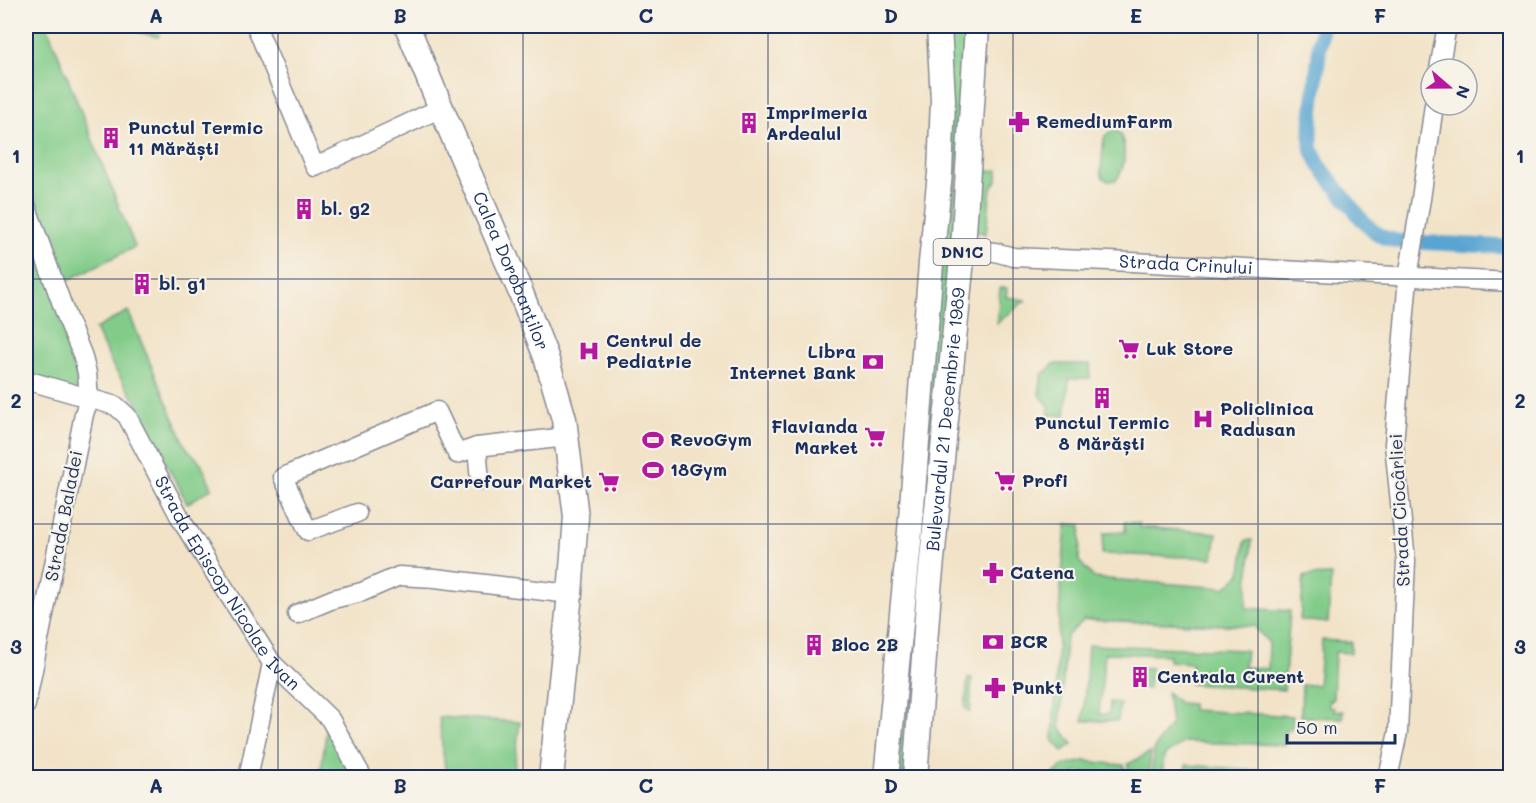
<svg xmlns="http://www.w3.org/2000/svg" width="1536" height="803" font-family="Mali,sans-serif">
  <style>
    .green { fill: #82cc8a; stroke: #4e7e74; stroke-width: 1.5 }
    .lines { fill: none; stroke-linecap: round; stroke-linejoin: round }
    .canal { stroke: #58a5d1; stroke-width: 15 }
    .minor-casing { stroke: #868993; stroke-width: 21 }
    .major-casing { stroke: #868993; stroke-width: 27 }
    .minor { stroke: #fff; stroke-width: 18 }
    .major { stroke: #fff; stroke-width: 24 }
    .grid { fill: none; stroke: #1b2f5e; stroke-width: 1.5; stroke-opacity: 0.55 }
    .labels { text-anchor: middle; stroke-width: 4.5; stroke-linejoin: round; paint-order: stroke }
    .shield { fill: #f7f3e8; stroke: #5d6a87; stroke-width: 1.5 }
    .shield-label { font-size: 16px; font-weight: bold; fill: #1b2f5e }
    .poi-label { font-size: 18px; font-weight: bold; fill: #1b2f5e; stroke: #f7f3e8; text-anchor: start }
    .street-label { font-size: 18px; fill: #1b2f5e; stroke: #f7f3e8 }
    .neatline { fill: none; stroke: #1b2f5e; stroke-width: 2 }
    .grid-label { font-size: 20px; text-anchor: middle; font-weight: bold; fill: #1b2f5e }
  </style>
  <rect width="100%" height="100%" fill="#f7f3e8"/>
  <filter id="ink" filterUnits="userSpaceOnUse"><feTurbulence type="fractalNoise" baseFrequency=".0167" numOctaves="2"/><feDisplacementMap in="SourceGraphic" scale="12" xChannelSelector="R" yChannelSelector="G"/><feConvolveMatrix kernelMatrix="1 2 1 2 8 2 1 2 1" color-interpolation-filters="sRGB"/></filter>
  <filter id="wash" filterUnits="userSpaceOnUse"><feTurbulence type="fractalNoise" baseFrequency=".008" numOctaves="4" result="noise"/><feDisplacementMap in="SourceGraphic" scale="24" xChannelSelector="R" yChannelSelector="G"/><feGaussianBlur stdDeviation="1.35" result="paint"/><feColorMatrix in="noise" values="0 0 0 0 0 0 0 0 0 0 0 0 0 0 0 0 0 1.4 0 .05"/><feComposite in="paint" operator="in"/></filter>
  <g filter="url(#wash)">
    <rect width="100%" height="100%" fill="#f2e3c8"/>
    <g class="green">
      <path d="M 26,26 L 47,26 L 135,247 L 62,283 L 26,183 Z"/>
      <path d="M 134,26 L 162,26 L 158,37 L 139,32 Z"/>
      <path d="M 950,26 L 968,26 L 961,136 L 906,777 L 890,778 Z"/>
      <path d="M 1111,131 L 1116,131 L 1121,134 C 1126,149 1126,168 1116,180 L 1108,181 L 1103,178 L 1101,171 L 1104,138 L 1106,135 Z"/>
      <path d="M 998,170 L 997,181 L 991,188 L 986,234 L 976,231 L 974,222 L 979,180 L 987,171 Z"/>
      <path d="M 26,205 L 89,399 L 26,380 Z"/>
      <path d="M 1000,288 L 1007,288 L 1006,297 L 1026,300 L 997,323 Z"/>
      <path d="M 128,311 L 186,447 L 201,463 L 212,488 L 187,504 L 178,485 L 157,449 L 136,401 L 114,368 L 95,329 Z"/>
      <path d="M 1054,364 L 1090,364 L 1090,378 L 1069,379 L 1065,416 L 1049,415 L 1049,406 L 1039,394 L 1042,375 Z"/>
      <path d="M 1125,522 L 1139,523 L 1139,527 L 1217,533 L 1213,558 L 1102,554 L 1104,533 L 1125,532 Z"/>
      <path d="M 1066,524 L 1081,525 L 1079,561 L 1094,578 L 1225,588 L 1241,573 L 1245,541 L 1252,540 L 1246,608 L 1290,611 L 1284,690 L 1190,684 L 1192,663 L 1169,661 L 1169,655 L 1105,653 L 1099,714 L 1109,714 L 1110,702 L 1120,703 L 1118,721 L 1083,721 L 1088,645 L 1246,650 L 1244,667 L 1268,669 L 1269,643 L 1254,626 L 1084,620 L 1066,637 L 1060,727 L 1073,744 L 1063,751 L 1053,740 L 1060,599 Z"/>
      <path d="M 1331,575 L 1328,623 L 1300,620 L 1304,576 Z"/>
      <path d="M 1322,640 L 1351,642 L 1351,653 L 1335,652 L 1333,699 L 1329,700 L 1329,707 L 1334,707 L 1334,711 L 1343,711 L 1343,718 L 1301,717 L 1302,685 L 1318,685 Z"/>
      <path d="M 1131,667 L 1151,668 L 1149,689 L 1130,687 Z"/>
      <path d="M 968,678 L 972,678 L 970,712 L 965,708 Z"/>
      <path d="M 1167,692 L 1179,703 L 1192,704 L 1192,710 L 1293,716 L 1292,730 L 1286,729 L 1285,745 L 1184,742 L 1164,756 L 1162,777 L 1151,777 L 1155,747 L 1171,724 Z"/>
      <path d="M 439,717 L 520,722 L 513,777 L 446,777 Z"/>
      <path d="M 327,725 L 353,777 L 320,778 Z"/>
      <path d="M 1151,752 L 1148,777 L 1128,772 L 1128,764 Z"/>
      <path d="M 1084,761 L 1124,765 L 1125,773 L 1131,777 L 1077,772 L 1071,777 L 1050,777 L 1063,766 Z"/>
      <path d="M 1186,765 L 1283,772 L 1283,777 L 1185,777 Z"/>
    </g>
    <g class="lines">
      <path class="canal" d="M 1322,26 L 1311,124 L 1311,147 L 1319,165 L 1362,220 L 1372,230 L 1383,237 L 1396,241 L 1510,247"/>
    </g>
  </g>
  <g filter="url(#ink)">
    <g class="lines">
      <defs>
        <g id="minor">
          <path d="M 256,26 L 315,167 L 441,108"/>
          <path d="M 1439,69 L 1447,26"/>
          <path d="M 26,205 L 67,318 L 82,354 L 87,373 L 89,399 L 84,414 L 26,705"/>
          <path id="s1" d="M 963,249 L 995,252 L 1013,257 L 1132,262 L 1510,282"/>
          <path id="s2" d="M 26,380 L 116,406 L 127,416 L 183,523 L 272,663 L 330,719 L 363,778"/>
          <path d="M 480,481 L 477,447 L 567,437"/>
          <path d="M 357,513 L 308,531 L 283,477 L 437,411 L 457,454 L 477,447"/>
          <path d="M 297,614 L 333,599 L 362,592 L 399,576 L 435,578 L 570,594"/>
          <path d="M 248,778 L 272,663"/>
          <path d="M 1388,778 L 1398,732 L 1406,561 L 1394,444 L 1408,277 L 1421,199 L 1434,105"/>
        </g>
        <g id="major">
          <path id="s3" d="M 407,26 L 441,108 L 521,293 L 546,357 L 564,419 L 576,517 L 570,594 L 551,778"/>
          <path d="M 886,778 L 910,531 L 931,263 L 940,173 L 943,100 L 939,26"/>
          <path id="s4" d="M 915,778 L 929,590 L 963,249 L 977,26"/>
        </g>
      </defs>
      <use href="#minor" class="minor-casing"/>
      <use href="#major" class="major-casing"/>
      <use href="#minor" class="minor"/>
      <use href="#major" class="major"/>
    </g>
  </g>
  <path class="grid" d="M 278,26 L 278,778M 523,26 L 523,778M 768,26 L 768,778M 1013,26 L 1013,778M 1258,26 L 1258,778M 26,279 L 1510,279M 26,524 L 1510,524"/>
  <defs>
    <symbol id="pharmacy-bare" viewBox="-9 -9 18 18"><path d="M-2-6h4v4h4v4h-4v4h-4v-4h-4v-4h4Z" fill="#b5179e" stroke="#f7f3e8" stroke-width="2.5" paint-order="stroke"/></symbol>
    <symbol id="building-bare" viewBox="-9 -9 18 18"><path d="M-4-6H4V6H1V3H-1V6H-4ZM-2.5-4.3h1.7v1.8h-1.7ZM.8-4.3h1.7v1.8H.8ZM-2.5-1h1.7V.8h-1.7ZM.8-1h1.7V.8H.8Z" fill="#b5179e" stroke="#f7f3e8" stroke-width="2.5" paint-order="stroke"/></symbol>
    <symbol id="supermarket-bare" viewBox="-9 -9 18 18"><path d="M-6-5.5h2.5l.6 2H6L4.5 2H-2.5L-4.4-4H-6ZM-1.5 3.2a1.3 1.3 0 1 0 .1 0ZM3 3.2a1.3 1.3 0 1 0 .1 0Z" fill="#b5179e" stroke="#f7f3e8" stroke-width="2.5" paint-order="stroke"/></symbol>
    <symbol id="hospital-bare" viewBox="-9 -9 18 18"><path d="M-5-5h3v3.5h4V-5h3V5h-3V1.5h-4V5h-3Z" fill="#b5179e" stroke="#f7f3e8" stroke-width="2.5" paint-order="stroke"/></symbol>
    <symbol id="bank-bare" viewBox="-9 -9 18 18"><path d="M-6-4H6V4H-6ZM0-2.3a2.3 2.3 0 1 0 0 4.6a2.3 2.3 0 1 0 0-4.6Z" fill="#b5179e" stroke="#f7f3e8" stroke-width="2.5" paint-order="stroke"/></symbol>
    <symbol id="stadium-bare" viewBox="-9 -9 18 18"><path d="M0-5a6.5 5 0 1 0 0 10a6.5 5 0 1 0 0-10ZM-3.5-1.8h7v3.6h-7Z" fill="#b5179e" stroke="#f7f3e8" stroke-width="2.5" paint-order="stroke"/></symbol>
  </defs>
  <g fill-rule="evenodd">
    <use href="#pharmacy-bare" x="1004" y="107" width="30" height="30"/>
    <use href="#building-bare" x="734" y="108" width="30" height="30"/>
    <use href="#building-bare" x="96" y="123" width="30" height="30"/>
    <use href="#building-bare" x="289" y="194" width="30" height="30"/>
    <use href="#building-bare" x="127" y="269" width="30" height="30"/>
    <use href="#supermarket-bare" x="1114" y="334" width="30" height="30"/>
    <use href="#hospital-bare" x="574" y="336" width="30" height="30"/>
    <use href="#bank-bare" x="858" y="347" width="30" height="30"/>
    <use href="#building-bare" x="1087" y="383" width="30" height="30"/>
    <use href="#hospital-bare" x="1188" y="404" width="30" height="30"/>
    <use href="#supermarket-bare" x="860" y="422" width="30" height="30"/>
    <use href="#stadium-bare" x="638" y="425" width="30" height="30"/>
    <use href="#stadium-bare" x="638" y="455" width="30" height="30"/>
    <use href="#supermarket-bare" x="990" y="466" width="30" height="30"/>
    <use href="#supermarket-bare" x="594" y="467" width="30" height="30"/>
    <use href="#pharmacy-bare" x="978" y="558" width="30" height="30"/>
    <use href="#bank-bare" x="978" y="627" width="30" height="30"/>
    <use href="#building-bare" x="799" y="630" width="30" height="30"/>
    <use href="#building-bare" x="1125" y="662" width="30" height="30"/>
    <use href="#pharmacy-bare" x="980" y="673" width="30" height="30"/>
  </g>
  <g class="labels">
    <rect class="shield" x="933.5" y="239" width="57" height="26" rx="4.5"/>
    <g class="shield-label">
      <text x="962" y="258">DN1C</text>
    </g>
    <g class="poi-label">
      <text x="766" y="119">Imprimeria<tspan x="766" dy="21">Ardealul</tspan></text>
      <text x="1036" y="128">RemediumFarm</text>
      <text x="128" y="134">Punctul Termic<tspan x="128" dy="21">11 Mărăști</tspan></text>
      <text x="321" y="215">bl. g2</text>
      <text x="159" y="290">bl. g1</text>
      <text x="606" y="347">Centrul de<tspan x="606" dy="21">Pediatrie</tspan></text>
      <text x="1146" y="355">Luk Store</text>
      <text x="856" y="358" text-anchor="end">Libra<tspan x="856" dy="21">Internet Bank</tspan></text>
      <text x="1220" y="415">Policlinica<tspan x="1220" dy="21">Radusan</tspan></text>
      <text x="1102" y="429" text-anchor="middle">Punctul Termic<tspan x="1102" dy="21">8 Mărăști</tspan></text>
      <text x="858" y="433" text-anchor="end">Flavianda<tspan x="858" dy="21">Market</tspan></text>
      <text x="670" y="446">RevoGym</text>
      <text x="670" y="476">18Gym</text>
      <text x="1022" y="487">Profi</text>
      <text x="592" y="488" text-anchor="end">Carrefour Market</text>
      <text x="1010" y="579">Catena</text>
      <text x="1010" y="648">BCR</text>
      <text x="831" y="651">Bloc 2B</text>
      <text x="1157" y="683">Centrala Curent</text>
      <text x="1012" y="694">Punkt</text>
    </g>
    <g class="street-label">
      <text dy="6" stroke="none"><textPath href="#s1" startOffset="224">Strada Crinului</textPath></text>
      <text dy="6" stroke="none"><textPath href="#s3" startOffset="266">Calea Dorobanților</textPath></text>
      <text dy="6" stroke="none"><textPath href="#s4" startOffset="360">Bulevardul 21 Decembrie 1989</textPath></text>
      <text transform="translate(1400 510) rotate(-93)" y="6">Strada Ciocârliei</text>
      <text transform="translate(64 516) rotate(-79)" y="6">Strada Baladei</text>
      <text dy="6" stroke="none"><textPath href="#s2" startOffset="304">Strada Episcop Nicolae Ivan</textPath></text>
    </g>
  </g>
  <rect width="1536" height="803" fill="none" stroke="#f7f3e8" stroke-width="66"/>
  <g transform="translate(1449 87) rotate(110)"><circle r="28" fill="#f7f3e8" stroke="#9fa5b1" stroke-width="1.5"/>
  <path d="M0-4.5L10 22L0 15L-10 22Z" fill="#b5179e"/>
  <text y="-9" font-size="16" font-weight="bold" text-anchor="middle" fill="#1b2f5e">N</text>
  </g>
  <path d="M1287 734v9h108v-9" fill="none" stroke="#1b2f5e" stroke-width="3"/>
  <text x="1296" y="734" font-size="18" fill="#1b2f5e" stroke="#f7f3e8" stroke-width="4.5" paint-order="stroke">50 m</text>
  <rect x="33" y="33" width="1470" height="737" class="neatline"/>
  <g class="grid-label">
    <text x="156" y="23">A</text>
    <text x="400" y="23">B</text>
    <text x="646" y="23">C</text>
    <text x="891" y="23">D</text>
    <text x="1136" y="23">E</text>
    <text x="1380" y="23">F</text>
    <text x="16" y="163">1</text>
    <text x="1520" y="163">1</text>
    <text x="16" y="408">2</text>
    <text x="1520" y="408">2</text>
    <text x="16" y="654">3</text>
    <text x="1520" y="654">3</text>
    <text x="156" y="793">A</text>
    <text x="400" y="793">B</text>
    <text x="646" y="793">C</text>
    <text x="891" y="793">D</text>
    <text x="1136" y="793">E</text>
    <text x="1380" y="793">F</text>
  </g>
</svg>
